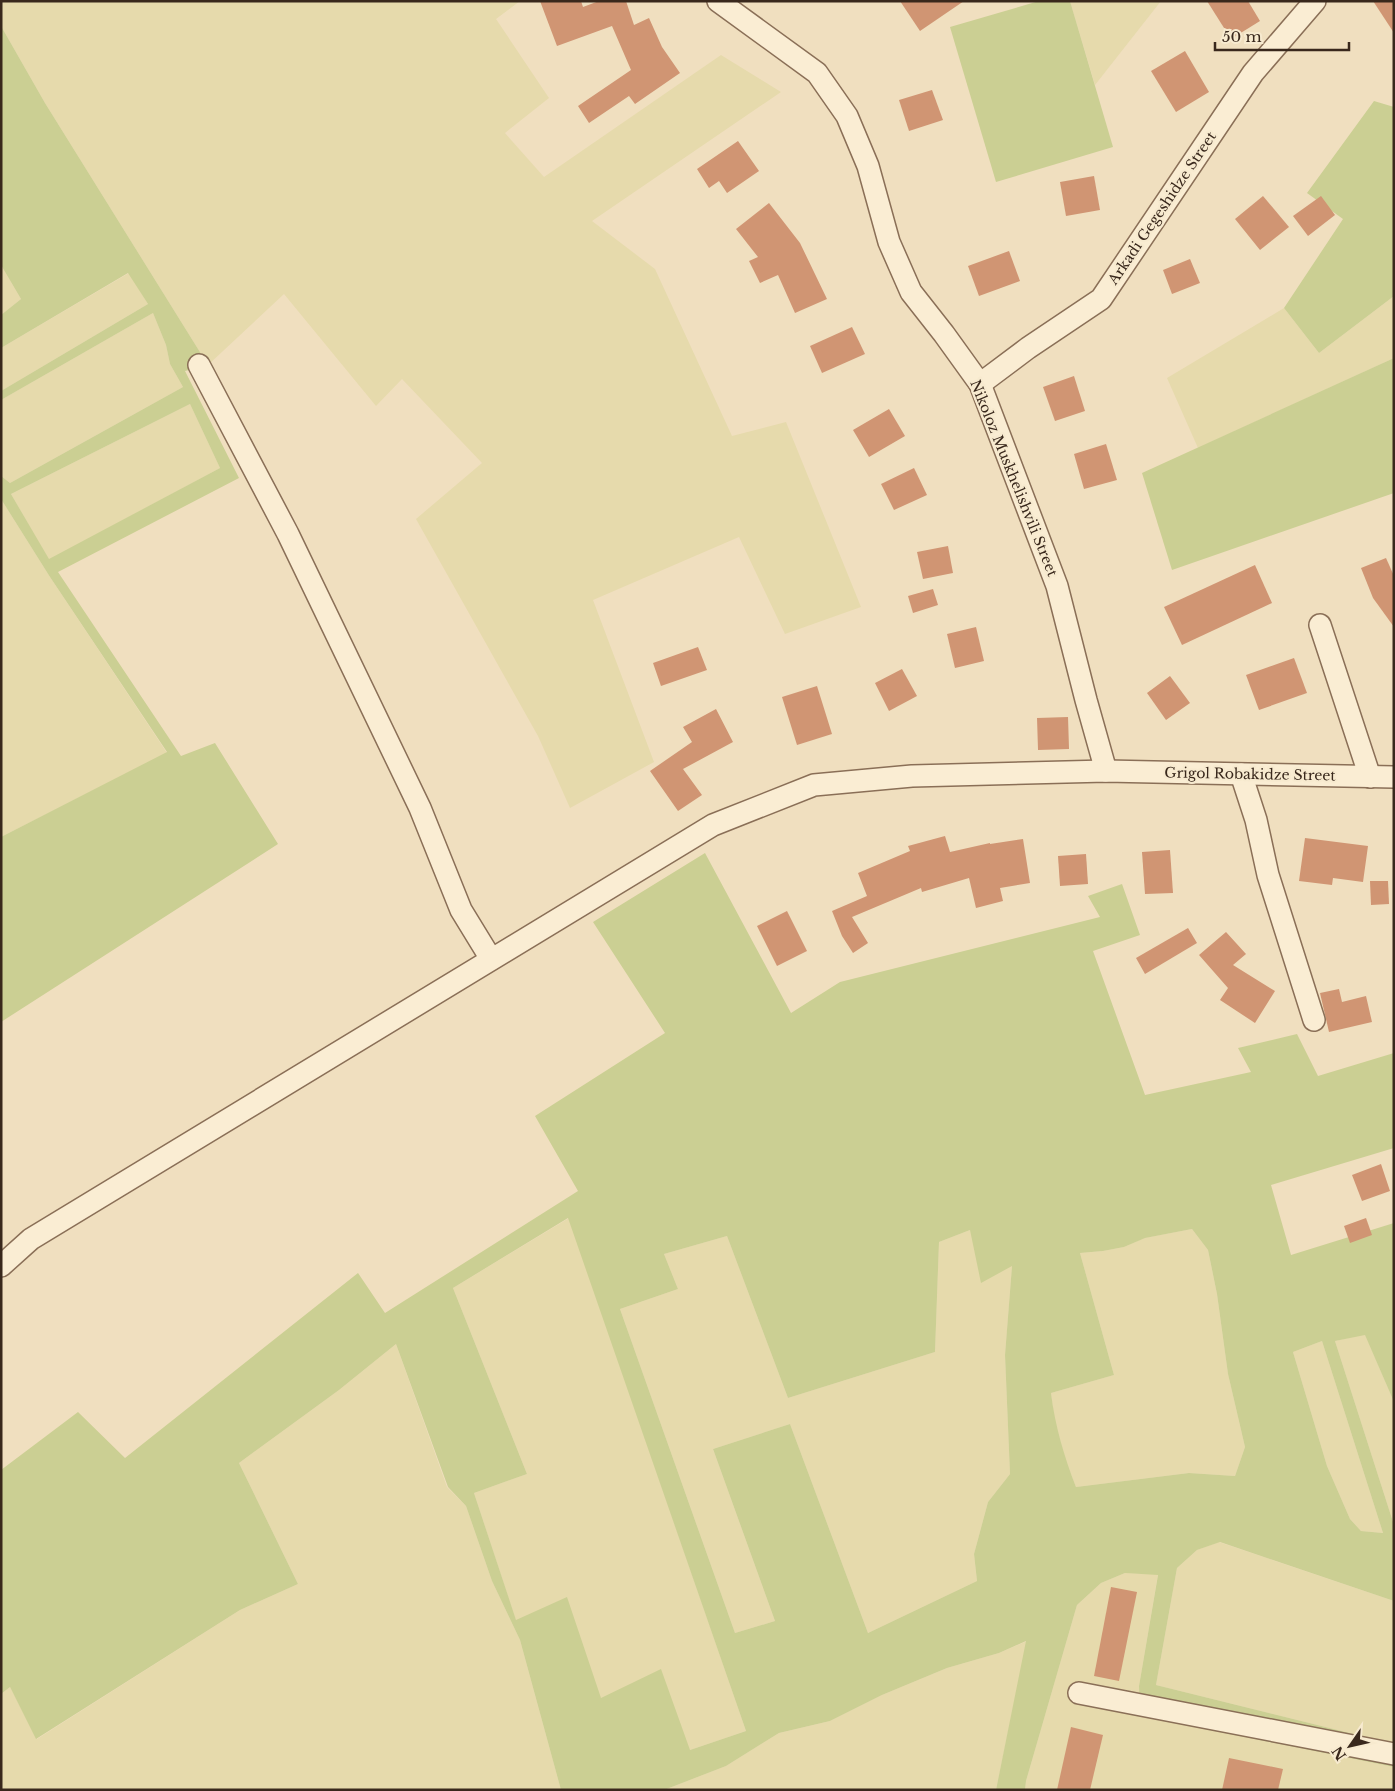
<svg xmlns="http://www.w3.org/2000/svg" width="1395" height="1791" font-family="'Libre Baskerville',serif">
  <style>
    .farmland { fill: #e6daac }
    .green { fill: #cbcf93; fill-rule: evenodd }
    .building { fill: #d09573 }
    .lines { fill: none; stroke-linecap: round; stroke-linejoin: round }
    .minor-casing { stroke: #8a6f57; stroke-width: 24 }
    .minor { stroke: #faedd3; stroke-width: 21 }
    .labels { text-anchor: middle; stroke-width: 4.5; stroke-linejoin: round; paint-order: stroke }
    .street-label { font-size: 14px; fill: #39281c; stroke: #f7eacf }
  </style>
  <rect width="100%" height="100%" fill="#f0dfbf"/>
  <g class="farmland">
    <path d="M 1,1 L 520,1 L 496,19 L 549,98 L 505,133 L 544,177 L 721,55 L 781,92 L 592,221 L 655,269 L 732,436 L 786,422 L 861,607 L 785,634 L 739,537 L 593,600 L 654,762 L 570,808 L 538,736 L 416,519 L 482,463 L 402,379 L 376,406 L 284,294 L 208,365 L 45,103 L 1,26 Z"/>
    <path d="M 1070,1 L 1161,1 L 1095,85 Z"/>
    <path d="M 1,265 L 21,299 L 1,315 Z"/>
    <path d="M 129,273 L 148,304 L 1,391 L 1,348 Z"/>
    <path d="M 1394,296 L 1394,358 L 1198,448 L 1167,378 L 1284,308 L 1319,353 Z"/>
    <path d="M 153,313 L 166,345 L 170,364 L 183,387 L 10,483 L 1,476 L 1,400 Z"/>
    <path d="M 190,404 L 220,468 L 49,560 L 11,494 Z"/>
    <path d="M 1,499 L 50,577 L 167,753 L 1,837 Z"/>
    <path d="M 569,1218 L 746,1731 L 690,1750 L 601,1698 L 516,1621 L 474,1493 L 527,1474 L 453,1288 Z"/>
    <path d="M 1192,1229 L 1208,1250 L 1217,1294 L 1228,1374 L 1245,1447 L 1235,1476 L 1189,1473 L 1076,1487 L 1065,1459 L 1054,1418 L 1051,1393 L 1114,1375 L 1080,1253 L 1103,1251 L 1124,1247 L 1144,1238 Z"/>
    <path d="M 970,1230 L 1012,1266 L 1005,1355 L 1010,1474 L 988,1502 L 974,1554 L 977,1581 L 868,1633 L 790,1424 L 713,1449 L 775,1621 L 735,1633 L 620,1309 L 678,1289 L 664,1254 L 727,1236 L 788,1398 L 935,1352 L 939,1242 Z"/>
    <path d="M 1365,1334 L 1394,1402 L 1394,1525 L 1335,1341 Z"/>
    <path d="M 1322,1341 L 1383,1533 L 1361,1531 L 1350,1519 L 1327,1466 L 1293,1352 Z"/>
    <path d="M 396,1344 L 447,1487 L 466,1506 L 492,1581 L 520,1640 L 561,1790 L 1,1790 L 1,1694 L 10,1687 L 37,1739 L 240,1610 L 298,1584 L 239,1463 L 339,1390 Z"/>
    <path d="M 1219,1542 L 1394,1601 L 1394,1744 L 1156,1685 L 1177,1568 L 1197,1550 Z"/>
    <path d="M 1125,1573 L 1158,1574 L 1139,1686 L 1140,1716 L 1394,1767 L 1394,1790 L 1025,1790 L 1026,1781 L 1077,1605 L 1101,1583 Z"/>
    <path d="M 1027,1641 L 996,1790 L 664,1790 L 726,1766 L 779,1733 L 830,1721 L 882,1695 L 947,1668 L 999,1653 Z"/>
  </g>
  <g class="green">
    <path d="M 1039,1 L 1070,1 L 1113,147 L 996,182 L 950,27 Z"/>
    <path d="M 1,26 L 45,103 L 208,365 L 185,371 L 239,478 L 58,572 L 181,756 L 215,743 L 278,844 L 1,1022 L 1,837 L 167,752 L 50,577 L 1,499 L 1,476 L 10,483 L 183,387 L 170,364 L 166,345 L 153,313 L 1,400 L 1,391 L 148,304 L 128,273 L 1,348 L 1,315 L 21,299 L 1,265 ZM 190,404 L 220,468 L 49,559 L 11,494 Z"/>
    <path d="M 1374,101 L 1394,107 L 1394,296 L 1319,353 L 1284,308 L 1343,219 L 1307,193 Z"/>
    <path d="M 1394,358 L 1394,493 L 1172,570 L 1142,473 Z"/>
    <path d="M 705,853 L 791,1013 L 840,982 L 1100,917 L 1088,896 L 1122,884 L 1140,935 L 1093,951 L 1145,1095 L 1251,1072 L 1238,1048 L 1297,1034 L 1318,1076 L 1394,1053 L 1394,1148 L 1271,1185 L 1291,1255 L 1394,1223 L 1394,1402 L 1365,1335 L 1335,1341 L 1394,1525 L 1394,1601 L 1220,1542 L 1197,1550 L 1177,1568 L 1156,1685 L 1394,1744 L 1394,1767 L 1140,1716 L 1139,1686 L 1158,1575 L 1125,1573 L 1101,1583 L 1077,1605 L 1026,1781 L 1025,1790 L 996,1790 L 1026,1641 L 999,1653 L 947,1668 L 882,1695 L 830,1721 L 779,1733 L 726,1766 L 664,1790 L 561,1790 L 520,1640 L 492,1581 L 466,1506 L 448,1487 L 396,1344 L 339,1390 L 239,1463 L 298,1584 L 240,1610 L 36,1739 L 10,1687 L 1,1694 L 1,1470 L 78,1412 L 125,1458 L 358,1273 L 385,1313 L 578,1191 L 535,1116 L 665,1033 L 593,922 ZM 568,1218 L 746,1731 L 690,1750 L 661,1669 L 601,1698 L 567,1597 L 516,1620 L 474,1493 L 527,1474 L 453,1288 ZM 1192,1229 L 1208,1250 L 1217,1294 L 1228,1374 L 1245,1447 L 1235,1476 L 1189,1473 L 1076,1487 C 1064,1456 1055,1426 1051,1393 L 1114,1375 L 1080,1253 L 1103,1251 L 1124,1247 L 1145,1238 ZM 970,1230 L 981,1283 L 1012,1266 L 1005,1355 L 1010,1474 L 988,1502 L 974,1554 L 977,1581 L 868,1633 L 790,1424 L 713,1449 L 775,1621 L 735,1633 L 620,1309 L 678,1289 L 664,1254 L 727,1236 L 788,1398 L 935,1352 L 939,1242 ZM 1322,1341 L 1383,1533 L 1361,1531 L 1350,1519 L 1327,1466 L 1293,1352 Z"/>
  </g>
  <g class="building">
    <path d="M 540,1 L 581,1 L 583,7 L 599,1 L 626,1 L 634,25 L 649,18 L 662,47 L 680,73 L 635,104 L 629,96 L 589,123 L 578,106 L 631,70 L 612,26 L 557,46 Z"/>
    <path d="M 900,1 L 964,1 L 920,31 Z"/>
    <path d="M 1207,1 L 1248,1 L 1260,21 L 1231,39 Z"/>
    <path d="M 1373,1 L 1394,1 L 1394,33 Z"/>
    <path d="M 1185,51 L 1209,92 L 1176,112 L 1151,71 Z"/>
    <path d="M 932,90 L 943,120 L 909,131 L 899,100 Z"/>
    <path d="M 738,141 L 759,171 L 727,193 L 719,181 L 709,188 L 697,169 Z"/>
    <path d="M 1094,176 L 1100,210 L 1066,216 L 1060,182 Z"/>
    <path d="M 1263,196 L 1289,227 L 1260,250 L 1235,219 Z"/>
    <path d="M 1321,196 L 1335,215 L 1308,236 L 1293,216 Z"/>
    <path d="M 769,203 L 800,243 L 827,299 L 795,313 L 778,275 L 760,283 L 749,261 L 758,257 L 736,229 Z"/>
    <path d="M 1009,251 L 1020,281 L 979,296 L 968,266 Z"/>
    <path d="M 1190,259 L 1200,283 L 1172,294 L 1163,270 Z"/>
    <path d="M 852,327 L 865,354 L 822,373 L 810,346 Z"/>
    <path d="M 1074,376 L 1085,411 L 1055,421 L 1043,387 Z"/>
    <path d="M 889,409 L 905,436 L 869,457 L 853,430 Z"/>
    <path d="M 1106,444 L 1117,480 L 1084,489 L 1074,454 Z"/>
    <path d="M 914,468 L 927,495 L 894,510 L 881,484 Z"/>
    <path d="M 948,546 L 953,573 L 923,579 L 917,552 Z"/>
    <path d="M 1386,558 L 1394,576 L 1394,627 L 1373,598 L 1361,568 Z"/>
    <path d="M 1255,565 L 1272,603 L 1182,645 L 1164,607 Z"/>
    <path d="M 933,589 L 938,605 L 913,613 L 908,596 Z"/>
    <path d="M 976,627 L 984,661 L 955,668 L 947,634 Z"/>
    <path d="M 698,647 L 707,670 L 661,686 L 653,663 Z"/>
    <path d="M 1294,658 L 1307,693 L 1259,710 L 1246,675 Z"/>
    <path d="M 902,669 L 917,696 L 889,711 L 875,683 Z"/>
    <path d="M 1170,676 L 1190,703 L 1166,720 L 1147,693 Z"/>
    <path d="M 817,686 L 832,734 L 797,745 L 782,697 Z"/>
    <path d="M 716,709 L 733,742 L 683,769 L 702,795 L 678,811 L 650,771 L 692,742 L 683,727 Z"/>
    <path d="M 1068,717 L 1069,749 L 1038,750 L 1037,718 Z"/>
    <path d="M 945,836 L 950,852 L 990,843 L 990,844 L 1023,839 L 1030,883 L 1000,888 L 1003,901 L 976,908 L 969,878 L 922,892 L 921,888 L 852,917 L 868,943 L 853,953 L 842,936 L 832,911 L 867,896 L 858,873 L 910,851 L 908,846 Z"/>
    <path d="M 1305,838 L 1368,846 L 1363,882 L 1333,878 L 1332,885 L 1299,881 Z"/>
    <path d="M 1170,850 L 1173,893 L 1145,894 L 1142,852 Z"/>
    <path d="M 1086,854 L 1088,884 L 1060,886 L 1058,856 Z"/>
    <path d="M 1370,881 L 1388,881 L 1389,904 L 1371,905 Z"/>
    <path d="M 787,911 L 807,951 L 777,966 L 757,926 Z"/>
    <path d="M 1188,928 L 1197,943 L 1145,974 L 1136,958 Z"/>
    <path d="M 1226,932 L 1246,954 L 1233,965 L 1275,991 L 1255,1023 L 1220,1000 L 1228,988 L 1199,955 Z"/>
    <path d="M 1339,989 L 1342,1002 L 1366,996 L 1372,1022 L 1329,1032 L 1320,993 Z"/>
    <path d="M 1381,1164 L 1390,1191 L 1362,1201 L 1352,1175 Z"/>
    <path d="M 1366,1218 L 1372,1235 L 1350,1243 L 1344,1226 Z"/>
    <path d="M 1111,1587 L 1137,1592 L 1119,1681 L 1094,1676 Z"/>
    <path d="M 1071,1727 L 1103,1735 L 1090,1790 L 1057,1790 Z"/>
    <path d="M 1229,1758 L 1283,1769 L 1278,1790 L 1222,1790 Z"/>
  </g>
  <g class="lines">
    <defs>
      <g id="minor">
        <path d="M 718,1 L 817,73 L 847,116 L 868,166 L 889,242 L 911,292 L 944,334 L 980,384 L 1057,586 L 1086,700 L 1106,771"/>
        <path d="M 199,365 L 288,534 L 420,808 L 461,910 L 491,959"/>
        <path d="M 980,384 L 1028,348 L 1101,299 L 1253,73 L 1315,1"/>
        <path d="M 1320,625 L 1370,777"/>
        <path d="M 1241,774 L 1256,820 L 1268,875 L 1314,1020"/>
        <path d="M 1,1266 L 31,1239 L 713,825 L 814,785 L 912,776 L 1106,771 L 1394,777"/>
        <path d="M 1079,1693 L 1394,1754"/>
      </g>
    </defs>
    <use href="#minor" class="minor-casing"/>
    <use href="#minor" class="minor"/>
  </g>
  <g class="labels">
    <g class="street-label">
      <text transform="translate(1162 208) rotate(-56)" y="5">Arkadi Gegeshidze Street</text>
      <text transform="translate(1014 478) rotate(68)" y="5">Nikoloz Muskhelishvili Street</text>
      <text transform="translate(1250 774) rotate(1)" y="5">Grigol Robakidze Street</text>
    </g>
  </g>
  <rect width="1395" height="1791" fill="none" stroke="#39281c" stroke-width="5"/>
  <g transform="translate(1350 1746) rotate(236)" stroke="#f7eacf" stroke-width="4" paint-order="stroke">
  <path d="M0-4L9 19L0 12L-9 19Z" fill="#39281c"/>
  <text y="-8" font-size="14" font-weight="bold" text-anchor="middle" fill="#39281c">N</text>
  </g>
  <path d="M1215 42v8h134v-8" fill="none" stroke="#39281c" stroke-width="2.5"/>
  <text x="1222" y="42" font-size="15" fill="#39281c" stroke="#f7eacf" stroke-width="4" paint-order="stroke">50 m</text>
</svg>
